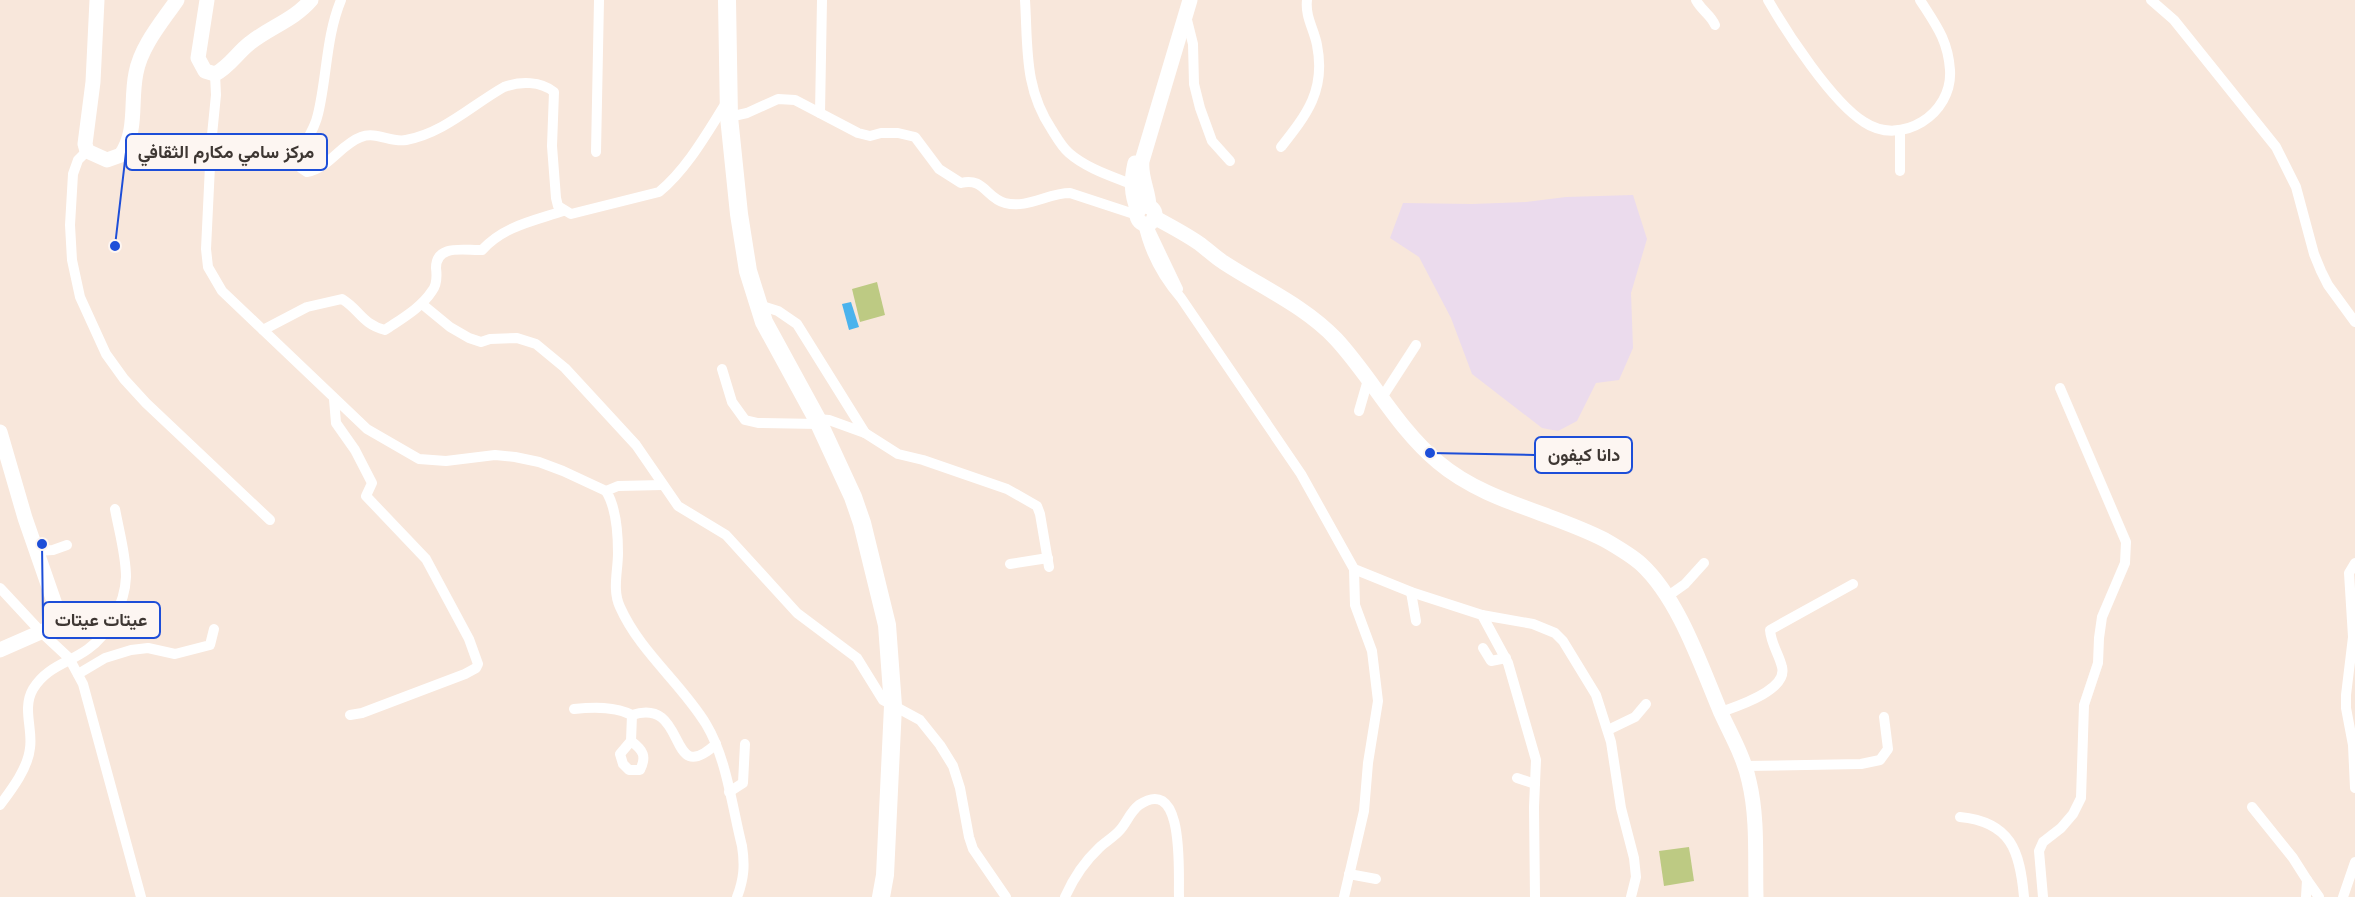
<svg xmlns="http://www.w3.org/2000/svg" width="2355" height="897" font-family="Roboto,Vazirmatn,sans-serif">
  <style>
    .education { fill: #ebdbed }
    .green { fill: #bdca83 }
    .water { fill: #4bb3ed }
    .lines { fill: none; stroke-linecap: round; stroke-linejoin: round }
    .street { stroke: #fff; stroke-width: 10 }
    .secondary { stroke: #fff; stroke-width: 15 }
    .primary { stroke: #fff; stroke-width: 18 }
    .leader { fill: none; stroke: #1d4ed8; stroke-width: 2 }
    .callout-dot { fill: #1d4ed8; stroke: #fdf6f2; stroke-width: 2 }
    .callout { fill: #fdf6f2; stroke: #1d4ed8; stroke-width: 2 }
    .callout-label { font-size: 18px; text-anchor: middle; font-weight: bold; fill: #3e3733 }
  </style>
  <rect width="100%" height="100%" fill="#f8e7db"/>
  <path class="education" d="M 1633,195 L 1647,239 L 1631,293 L 1633,348 L 1619,380 L 1596,383 L 1577,421 L 1558,431 L 1542,428 L 1472,374 L 1451,318 L 1419,257 L 1390,238 L 1403,203 L 1472,204 L 1526,202 L 1566,197 Z"/>
  <g class="green">
    <path d="M 877,282 L 885,315 L 860,322 L 852,289 Z"/>
    <path d="M 1689,847 L 1694,881 L 1664,886 L 1659,851 Z"/>
  </g>
  <path class="water" d="M 851,302 L 859,327 L 849,330 L 842,304 Z"/>
  <g class="lines">
    <g class="street">
      <path d="M 341,0 C 326,36 327,77 318,114 C 314,133 303,143 296,160 L 301,168 L 307,172 C 328,169 341,144 361,137 C 376,131 391,143 406,140 C 444,133 472,105 504,87 C 520,81 541,81 554,92 L 552,146 L 556,198 L 558,206 L 571,214 L 659,192 C 687,169 707,133 726,103"/>
      <path d="M 1025,0 C 1028,49 1024,88 1052,130 C 1057,138 1062,147 1069,153 C 1086,168 1111,176 1131,184"/>
      <path d="M 1696,0 C 1701,10 1711,15 1715,25"/>
      <path d="M 1768,0 C 1787,33 1832,102 1864,122 C 1901,147 1953,114 1950,70 C 1948,40 1936,25 1920,0"/>
      <path d="M 2151,0 L 2174,20 L 2276,147 L 2296,187 L 2314,254 L 2321,271 L 2328,285 L 2355,322"/>
      <path d="M 1186,16 L 1193,44 L 1194,84 L 1200,108 L 1212,141 L 1230,161"/>
      <path d="M 215,74 L 216,95 L 211,145 L 206,249 L 208,267 L 222,291 L 367,429 L 419,459 L 446,461 L 495,455 L 515,457 L 539,462 L 563,471 L 606,491"/>
      <path d="M 820,113 L 822,0"/>
      <path d="M 729,117 L 747,113 L 778,99 L 795,100 L 858,133 L 870,136 L 881,133 L 898,133 L 915,137 L 939,169 L 961,183 C 984,177 986,198 1005,203 C 1027,209 1048,193 1070,193 L 1137,215"/>
      <path d="M 1281,147 C 1307,114 1326,90 1317,45 C 1314,29 1305,17 1307,0"/>
      <path d="M 87,151 L 78,160 L 73,174 L 70,225 L 72,260 L 80,297 L 106,354 L 124,379 L 146,403 L 270,520"/>
      <path d="M 596,152 L 599,0"/>
      <path d="M 1900,171 L 1900,130"/>
      <path d="M 1143,223 C 1149,252 1162,276 1181,298 L 1301,474 L 1354,569 L 1355,605 L 1372,651 L 1378,701 L 1368,763 L 1364,811 L 1344,897"/>
      <path d="M 1147,224 L 1178,289"/>
      <path d="M 422,304 L 450,327 L 469,338 L 481,342 L 490,339 L 517,338 L 536,344 L 565,368 L 636,445 L 678,506 L 726,535 L 797,613 L 857,658 L 883,700 L 920,720 L 940,745 L 953,766 L 960,788 L 969,837 L 973,849 L 1006,897"/>
      <path d="M 759,305 L 778,311 L 797,324 L 865,433"/>
      <path d="M 263,330 L 307,307 L 342,299 C 360,310 362,324 385,330 C 401,319 421,308 432,291 C 437,285 437,276 436,268 C 436,243 466,251 482,250 C 504,226 533,221 563,211"/>
      <path d="M 722,369 L 732,402 L 745,420 L 758,423 L 819,424"/>
      <path d="M 334,399 L 336,423 L 355,450 L 372,483 L 366,496 L 426,559 L 469,639 L 478,664 L 476,668 L 465,674 L 362,713 L 350,715"/>
      <path d="M 1381,399 L 1416,345"/>
      <path d="M 1359,411 L 1368,380"/>
      <path d="M 817,419 L 829,420 L 865,433 L 898,454 L 923,460 L 1007,489 L 1037,506 L 1040,514 L 1049,567"/>
      <path d="M 663,485 L 618,486 L 606,491 C 616,507 618,535 618,553 C 618,571 612,590 620,607 C 640,652 681,683 706,724 C 727,759 732,807 742,846 C 745,865 744,879 737,897"/>
      <path d="M 36,551 L 53,550 L 67,545"/>
      <path d="M 2355,563 L 2349,573 L 2353,637 L 2346,695 L 2346,708 L 2353,745 L 2355,788"/>
      <path d="M 1010,564 L 1048,558"/>
      <path d="M 1354,569 L 1411,592 L 1482,615 L 1508,663 L 1536,760 L 1534,807 L 1535,897"/>
      <path d="M 0,588 L 41,632 L 69,658 L 83,684 L 141,897"/>
      <path d="M 1411,592 L 1416,621"/>
      <path d="M 1668,596 L 1685,584 L 1704,563"/>
      <path d="M 1482,615 L 1533,624 L 1555,633 L 1563,641 L 1596,695 L 1611,742 L 1621,808 L 1634,858 L 1636,877 L 1631,897"/>
      <path d="M 1483,648 L 1491,661 L 1506,658"/>
      <path d="M 78,674 L 105,658 L 131,650 L 148,648 L 175,654 L 210,645 L 214,629"/>
      <path d="M 574,709 C 593,707 615,706 632,715 C 689,696 666,790 716,744"/>
      <path d="M 1721,712 C 1738,706 1788,690 1782,667 C 1779,654 1771,644 1770,630 L 1853,584"/>
      <path d="M 1608,730 L 1635,717 L 1646,704"/>
      <path d="M 631,741 C 643,750 647,756 640,770 L 629,770 L 623,764 L 620,754 L 631,741 L 632,715"/>
      <path d="M 1745,766 L 1861,764 L 1880,760 L 1888,749 L 1884,717"/>
      <path d="M 1517,778 L 1535,784"/>
      <path d="M 729,792 L 743,783 L 745,744"/>
      <path d="M 0,805 C 12,789 28,768 30,748 C 33,729 22,708 33,689 C 47,666 69,663 88,649 C 109,634 125,603 126,577 C 126,555 119,531 115,509"/>
      <path d="M 2252,807 L 2293,858 L 2307,880 L 2306,897"/>
      <path d="M 1960,817 C 2011,822 2020,851 2024,897"/>
      <path d="M 1349,874 L 1376,879"/>
      <path d="M 2307,880 L 2319,897"/>
      <path d="M 1065,897 C 1073,879 1084,862 1099,848 C 1105,842 1114,837 1120,830 C 1127,822 1130,812 1139,805 C 1186,773 1178,877 1179,897"/>
      <path d="M 2043,897 L 2039,851 L 2043,842 L 2061,828 L 2073,814 L 2081,798 L 2084,705 L 2098,663 L 2099,638 L 2102,617 L 2125,563 L 2126,542 L 2060,388"/>
      <path d="M 2343,897 L 2355,862"/>
    </g>
    <g class="secondary">
      <path d="M 97,0 L 93,82 L 85,144 L 87,151 L 107,160 L 121,155 C 138,130 130,102 136,73 C 141,46 162,22 177,0"/>
      <path d="M 207,0 L 198,58 L 205,71 L 215,74 C 229,67 238,52 250,43 C 270,27 294,20 311,0"/>
      <path d="M 1135,163 C 1131,180 1131,194 1138,211"/>
      <circle cx="1146" cy="215" r="9"/>
      <path d="M 1149,207 C 1149,191 1140,178 1142,161 L 1190,0"/>
      <path d="M 1154,217 C 1170,226 1186,234 1200,244 C 1208,250 1215,257 1223,262 C 1261,287 1305,306 1336,339 C 1372,378 1397,428 1438,462 C 1485,502 1551,512 1605,540 C 1617,547 1631,555 1641,564 C 1679,599 1701,666 1721,713 C 1731,735 1744,757 1749,781 C 1758,818 1755,859 1756,897"/>
      <path d="M 0,432 L 25,518 L 58,613 L 56,624 L 50,628 L 0,650"/>
    </g>
    <path class="primary" d="M 727,0 L 729,117 L 739,214 L 748,271 L 764,322 L 817,419 L 853,497 L 862,523 L 887,625 L 893,706 L 885,875 L 881,897"/>
  </g>
  <path class="leader" d="M115 246L126 152M1430 453L1535 455M42 544L43 620"/>
  <g class="callout-dot">
    <circle cx="115" cy="246" r="6"/>
    <circle cx="1430" cy="453" r="6"/>
    <circle cx="42" cy="544" r="6"/>
  </g>
  <g class="callout">
    <rect x="126" y="134" width="201" height="36" rx="6"/>
    <rect x="1535" y="437" width="97" height="36" rx="6"/>
    <rect x="43" y="602" width="117" height="36" rx="6"/>
  </g>
  <g class="callout-label">
    <text x="226" y="158">مركز سامي مكارم الثقافي</text>
    <text x="1584" y="461">دانا كيفون</text>
    <text x="101" y="626">عيتات عيتات</text>
  </g>
</svg>
